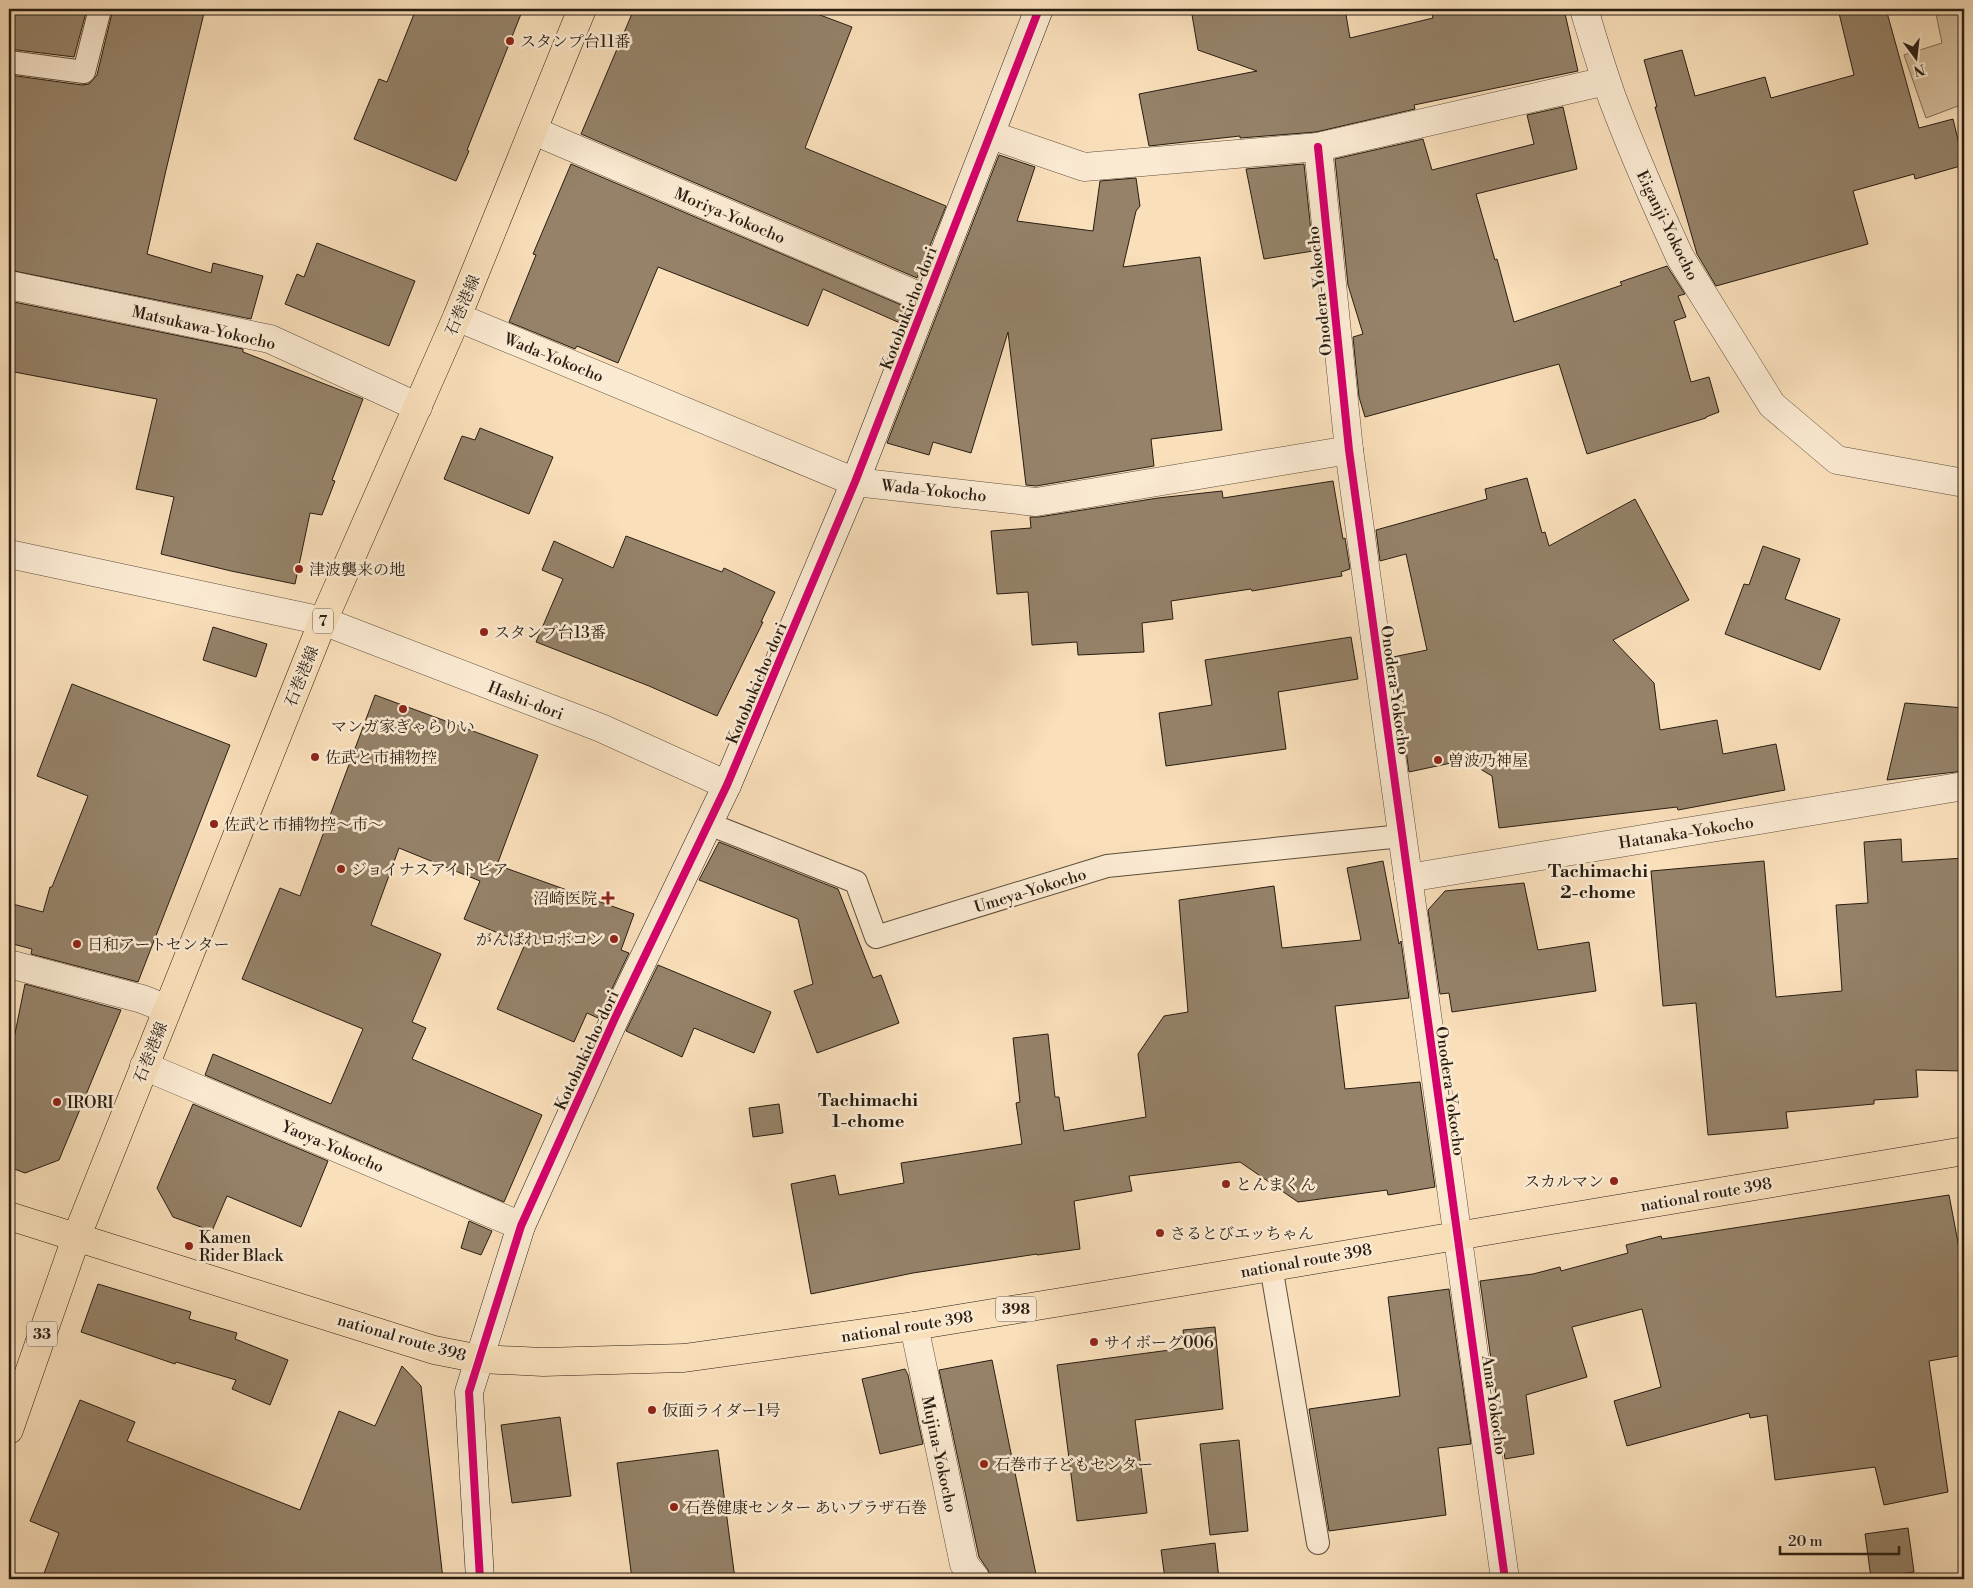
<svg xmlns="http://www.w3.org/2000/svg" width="1973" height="1588" font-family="'Libre Bodoni','Noto Serif JP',serif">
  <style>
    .green { fill: #d5be9d; stroke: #7e6e58 }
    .building { fill: #958269; stroke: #281d12 }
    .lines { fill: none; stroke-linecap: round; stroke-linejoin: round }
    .lane-casing { stroke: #5c4e3c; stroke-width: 24 }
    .street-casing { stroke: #5c4e3c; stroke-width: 29 }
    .secondary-casing { stroke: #281d12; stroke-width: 29 }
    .primary-casing { stroke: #281d12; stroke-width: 29 }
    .highway-casing { stroke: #281d12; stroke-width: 29 }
    .lane { stroke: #fbead2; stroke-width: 22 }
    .street { stroke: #fbead2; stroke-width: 28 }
    .secondary { stroke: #fbead2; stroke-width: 28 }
    .primary { stroke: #f9dfba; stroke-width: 28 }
    .highway { stroke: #f9dfba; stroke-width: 28 }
    .cycleway-casing { stroke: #fbead2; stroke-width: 11 }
    .cycleway { stroke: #d6006c; stroke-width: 8 }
    .poi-dot { fill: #8f2418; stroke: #fbead2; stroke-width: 2 }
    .labels { text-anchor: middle; stroke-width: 5; stroke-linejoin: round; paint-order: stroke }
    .shield { fill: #fbead2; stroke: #675a4c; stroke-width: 1 }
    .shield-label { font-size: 15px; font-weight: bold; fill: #281d12 }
    .poi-label { font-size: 16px; fill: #281d12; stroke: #fbead2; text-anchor: start }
    .street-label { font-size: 16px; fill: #281d12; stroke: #fbead2 }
    .neighbourhood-label { font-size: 18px; font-weight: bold; fill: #281d12; stroke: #fbead2 }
  </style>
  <rect width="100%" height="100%" fill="#f9dfba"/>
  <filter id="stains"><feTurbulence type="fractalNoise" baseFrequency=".004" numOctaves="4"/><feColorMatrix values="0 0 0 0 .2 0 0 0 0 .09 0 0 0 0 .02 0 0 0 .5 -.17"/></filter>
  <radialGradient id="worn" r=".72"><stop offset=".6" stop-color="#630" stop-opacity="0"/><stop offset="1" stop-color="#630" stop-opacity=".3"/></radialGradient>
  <path class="green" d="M 1935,9 L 1964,9 L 1964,118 L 1958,106 L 1926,118 L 1904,55 L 1942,43 Z"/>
  <g class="building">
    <path d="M 9,9 L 87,9 L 74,57 L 9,49 Z"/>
    <path d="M 113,9 L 205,9 L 166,170 L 147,254 L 211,273 L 213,263 L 263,276 L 251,319 L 9,270 L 9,75 L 82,85 L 89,84 L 97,75 Z"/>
    <path d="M 416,9 L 523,9 L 467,150 L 469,151 L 456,181 L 354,139 L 379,79 L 387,82 Z"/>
    <path d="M 634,9 L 804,9 L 852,27 L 805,148 L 946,206 L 917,278 L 581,134 Z"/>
    <path d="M 1191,9 L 1345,9 L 1350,38 L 1433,18 L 1431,9 L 1564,9 L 1578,71 L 1414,105 L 1415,109 L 1316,132 L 1240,138 L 1240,136 L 1149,146 L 1139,94 L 1257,71 L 1198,50 Z"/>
    <path d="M 1838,9 L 1886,9 L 1919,128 L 1953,119 L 1964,165 L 1915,179 L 1914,174 L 1853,191 L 1868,244 L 1716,286 L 1697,254 L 1655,107 L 1657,107 L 1644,60 L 1682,50 L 1695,96 L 1765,77 L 1771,98 L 1854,75 Z"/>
    <path d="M 1563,107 L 1577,169 L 1476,194 L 1495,260 L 1497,259 L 1514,322 L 1622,285 L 1620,282 L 1667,266 L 1685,294 L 1678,296 L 1686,317 L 1674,321 L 1691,382 L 1709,377 L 1719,412 L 1706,417 L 1706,418 L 1587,454 L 1559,364 L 1365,417 L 1359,397 L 1353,337 L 1363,334 L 1348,285 L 1335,159 L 1423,139 L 1432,170 L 1534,144 L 1527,115 Z"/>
    <path d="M 999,155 L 1035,167 L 1017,221 L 1093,231 L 1100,181 L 1136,178 L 1140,206 L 1136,211 L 1123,267 L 1200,257 L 1222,430 L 1151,439 L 1154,466 L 1036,486 L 1026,485 L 1008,332 L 971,453 L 933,442 L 929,455 L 887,443 Z"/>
    <path d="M 571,164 L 906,307 L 900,323 L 823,289 L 808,326 L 658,267 L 618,363 L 577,346 L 575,349 L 509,322 L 536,255 L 533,254 Z"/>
    <path d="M 1304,164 L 1313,251 L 1264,259 L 1246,169 Z"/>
    <path d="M 317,243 L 415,281 L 389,346 L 285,304 L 297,274 L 304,277 Z"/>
    <path d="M 9,301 L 243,349 L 243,352 L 363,399 L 332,480 L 335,481 L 322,515 L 310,513 L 295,584 L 231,571 L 161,554 L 174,497 L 136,489 L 157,399 L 9,371 Z"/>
    <path d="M 480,428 L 553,457 L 529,514 L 444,479 L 462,436 L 475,440 Z"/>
    <path d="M 1527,478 L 1542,533 L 1545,532 L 1549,546 L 1635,499 L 1689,600 L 1613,640 L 1654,683 L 1660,730 L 1717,720 L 1723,754 L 1776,744 L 1785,790 L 1678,810 L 1677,807 L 1499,828 L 1492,776 L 1465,760 L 1409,772 L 1393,657 L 1427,650 L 1406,554 L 1380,561 L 1376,530 L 1487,499 L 1485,489 Z"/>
    <path d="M 1333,481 L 1343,539 L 1345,538 L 1350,569 L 1341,572 L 1342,576 L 1252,591 L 1251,589 L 1171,601 L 1173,619 L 1142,623 L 1144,652 L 1078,655 L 1077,642 L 1032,645 L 1028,592 L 997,594 L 991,531 L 1031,528 L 1030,517 L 1039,517 L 1158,498 L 1222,491 L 1223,498 Z"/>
    <path d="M 626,536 L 722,572 L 724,568 L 775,592 L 761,622 L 763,622 L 717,716 L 649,686 L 536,642 L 563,579 L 542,570 L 554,541 L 613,568 Z"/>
    <path d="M 1763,546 L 1800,559 L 1785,599 L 1840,619 L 1820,670 L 1725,634 L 1744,584 L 1749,585 Z"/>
    <path d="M 213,627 L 267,644 L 256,677 L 203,660 Z"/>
    <path d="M 1351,637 L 1358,679 L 1278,692 L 1286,749 L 1166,766 L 1159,713 L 1212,705 L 1205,660 Z"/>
    <path d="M 72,684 L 230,745 L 138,982 L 31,954 L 32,949 L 9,943 L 9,903 L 43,912 L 50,887 L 52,887 L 88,796 L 37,776 Z"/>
    <path d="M 375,695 L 538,755 L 497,865 L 634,914 L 621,950 L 629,953 L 598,1018 L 587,1013 L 574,1042 L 497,1009 L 525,944 L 464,919 L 480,881 L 399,848 L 371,925 L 441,954 L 412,1022 L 426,1028 L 412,1059 L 542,1115 L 504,1202 L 205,1075 L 213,1054 L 331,1104 L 363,1029 L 242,979 L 280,888 L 300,896 Z"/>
    <path d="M 1905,703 L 1964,708 L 1964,771 L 1887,780 Z"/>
    <path d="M 1901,839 L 1902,862 L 1964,858 L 1964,1071 L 1916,1070 L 1918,1097 L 1874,1100 L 1874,1104 L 1786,1112 L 1788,1128 L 1708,1135 L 1696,1003 L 1663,1006 L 1651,871 L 1764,861 L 1776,997 L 1842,991 L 1836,905 L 1868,903 L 1864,842 Z"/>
    <path d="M 719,842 L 838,889 L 873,978 L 881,975 L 899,1023 L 817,1053 L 794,991 L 813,984 L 798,919 L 699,880 Z"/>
    <path d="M 1383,861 L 1399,944 L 1401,941 L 1409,998 L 1335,1006 L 1345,1089 L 1420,1082 L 1435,1187 L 1388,1195 L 1387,1190 L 1298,1202 L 1240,1162 L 1129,1176 L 1132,1191 L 1074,1201 L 1080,1249 L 1037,1255 L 1037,1254 L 913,1273 L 811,1294 L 791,1184 L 835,1175 L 839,1195 L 904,1183 L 901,1163 L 1022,1144 L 1016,1103 L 1020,1102 L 1013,1038 L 1048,1034 L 1055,1097 L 1059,1097 L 1064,1131 L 1146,1117 L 1138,1054 L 1164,1016 L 1188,1012 L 1179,900 L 1274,886 L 1282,948 L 1361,940 L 1347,868 Z"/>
    <path d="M 1524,883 L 1538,950 L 1589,942 L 1596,991 L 1452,1012 L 1449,993 L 1440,994 L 1428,910 L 1445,891 Z"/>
    <path d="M 658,965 L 771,1012 L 754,1053 L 694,1028 L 682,1057 L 626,1031 Z"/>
    <path d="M 25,984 L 121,1010 L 59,1160 L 25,1173 L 9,1167 L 9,1063 Z"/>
    <path d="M 193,1104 L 328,1161 L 301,1227 L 227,1196 L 212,1231 L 173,1217 L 157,1188 Z"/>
    <path d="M 779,1104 L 783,1133 L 753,1137 L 749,1108 Z"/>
    <path d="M 1949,1195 L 1964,1274 L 1964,1355 L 1929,1361 L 1948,1492 L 1884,1505 L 1875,1467 L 1775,1480 L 1767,1415 L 1750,1418 L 1749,1413 L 1627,1446 L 1614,1401 L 1661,1387 L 1642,1309 L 1572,1327 L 1587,1377 L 1526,1395 L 1534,1454 L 1505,1459 L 1480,1281 L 1533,1274 L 1560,1267 L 1561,1271 L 1628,1253 L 1626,1245 L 1661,1236 L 1662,1239 Z"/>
    <path d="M 469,1221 L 492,1231 L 481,1255 L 461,1248 Z"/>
    <path d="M 98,1284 L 191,1312 L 189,1319 L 237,1333 L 235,1339 L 288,1360 L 270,1405 L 232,1389 L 236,1380 L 176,1362 L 175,1364 L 81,1332 Z"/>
    <path d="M 1449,1289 L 1471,1444 L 1438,1448 L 1446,1515 L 1329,1531 L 1309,1409 L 1400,1396 L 1388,1297 Z"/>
    <path d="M 1215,1327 L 1223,1409 L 1135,1420 L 1147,1513 L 1077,1521 L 1057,1365 L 1185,1348 L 1183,1330 Z"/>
    <path d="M 992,1360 L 1023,1512 L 1037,1579 L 991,1579 L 988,1570 L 979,1557 L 939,1370 Z"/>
    <path d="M 402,1366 L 421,1386 L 443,1579 L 42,1579 L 59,1533 L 30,1521 L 80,1400 L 135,1422 L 127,1441 L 300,1510 L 339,1411 L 375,1426 Z"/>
    <path d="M 905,1369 L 908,1375 L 923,1444 L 880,1454 L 862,1379 Z"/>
    <path d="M 560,1417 L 571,1496 L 512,1503 L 501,1425 Z"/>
    <path d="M 1239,1440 L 1248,1531 L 1210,1535 L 1200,1444 Z"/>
    <path d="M 718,1450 L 735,1579 L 632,1579 L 617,1463 Z"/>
    <path d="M 1908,1528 L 1914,1572 L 1871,1578 L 1865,1534 Z"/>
    <path d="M 1215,1543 L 1219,1579 L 1165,1579 L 1161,1550 Z"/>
  </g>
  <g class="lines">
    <defs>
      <g id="lane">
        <path d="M 9,62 L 84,72 L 100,9"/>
        <path d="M 709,824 L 856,882 L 876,937 L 1107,866 L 1402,836"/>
        <path d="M 1271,1266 L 1318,1543"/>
      </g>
      <g id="street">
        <path d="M 1584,9 C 1593,39 1602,70 1613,100 C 1633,153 1656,205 1680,257 L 1772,405 L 1837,460 L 1964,483"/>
        <path d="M 534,131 L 926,299"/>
        <path d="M 991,135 L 1084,167 L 1318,147 L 1606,81"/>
        <path d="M 1318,147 L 1349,450 L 1505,1579"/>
        <path d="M 9,285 L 270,339 L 418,407"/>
        <path d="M 457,317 L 855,482 L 1036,502 L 1349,450"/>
        <path d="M 9,554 L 323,621 L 601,728 L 727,785"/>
        <path d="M 1408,878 L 1964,786"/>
        <path d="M 9,964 L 142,999 L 167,1009"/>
        <path d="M 144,1066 L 521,1226"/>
        <path d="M 914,1326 L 964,1564 L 976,1579"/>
      </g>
      <path id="secondary" d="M 480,1579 L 469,1392 L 521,1226 L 615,1018 L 727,785 L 855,482 L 1039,9"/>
      <path id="primary" d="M 9,1430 L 76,1238 L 323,621 L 457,317 L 582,9"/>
      <path id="highway" d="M 9,1216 L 434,1350 L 480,1359 L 543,1362 L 684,1358 L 914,1326 L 1098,1296 L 1964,1151"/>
    </defs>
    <use href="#lane" class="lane-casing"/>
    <use href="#street" class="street-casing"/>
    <use href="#secondary" class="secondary-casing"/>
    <use href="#primary" class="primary-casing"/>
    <use href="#highway" class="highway-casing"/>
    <use href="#lane" class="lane"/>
    <use href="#street" class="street"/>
    <use href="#secondary" class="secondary"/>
    <use href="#primary" class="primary"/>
    <use href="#highway" class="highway"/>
    <defs>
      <g id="cycleway">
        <path d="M 1318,147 L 1349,450 L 1505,1579"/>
        <path d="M 480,1579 L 469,1392 L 521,1226 L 615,1018 L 727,785 L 855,482 L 1039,9"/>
      </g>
    </defs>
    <use href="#cycleway" class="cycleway-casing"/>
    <use href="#cycleway" class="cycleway"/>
  </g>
  <g class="poi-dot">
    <circle cx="510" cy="41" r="5"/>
    <circle cx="299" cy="569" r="5"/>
    <circle cx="484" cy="632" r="5"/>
    <circle cx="403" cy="709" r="5"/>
    <circle cx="315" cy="757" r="5"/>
    <circle cx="1438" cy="760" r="5"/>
    <circle cx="214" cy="824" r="5"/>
    <circle cx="341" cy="869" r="5"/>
    <path d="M605.5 890.5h5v5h5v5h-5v5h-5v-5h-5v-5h5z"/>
    <circle cx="614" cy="939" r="5"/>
    <circle cx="77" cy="944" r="5"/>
    <circle cx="57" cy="1102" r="5"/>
    <circle cx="1614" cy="1181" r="5"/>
    <circle cx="1226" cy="1184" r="5"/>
    <circle cx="1160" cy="1233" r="5"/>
    <circle cx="189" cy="1246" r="5"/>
    <circle cx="1094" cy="1342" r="5"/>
    <circle cx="652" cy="1410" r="5"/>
    <circle cx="984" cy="1464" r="5"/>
    <circle cx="674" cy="1507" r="5"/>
  </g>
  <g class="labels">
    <g class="shield">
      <rect x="313" y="608.5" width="20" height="25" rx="4"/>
      <rect x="996" y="1296.5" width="40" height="25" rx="4"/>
      <rect x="27" y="1321.5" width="30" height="25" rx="4"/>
    </g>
    <g class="shield-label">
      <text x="323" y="626">7</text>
      <text x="1016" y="1314">398</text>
      <text x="42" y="1339">33</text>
    </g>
    <g class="poi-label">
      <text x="520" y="47">スタンプ台11番</text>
      <text x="309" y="575">津波襲来の地</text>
      <text x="494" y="638">スタンプ台13番</text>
      <text x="403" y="732" text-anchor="middle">マンガ家ぎゃらりい</text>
      <text x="325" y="763">佐武と市捕物控</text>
      <text x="1448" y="766">曽波乃神屋</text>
      <text x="224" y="830">佐武と市捕物控〜市〜</text>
      <text x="351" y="875">ジョイナスアイトピア</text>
      <text x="597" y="904" text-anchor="end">沼崎医院</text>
      <text x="604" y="945" text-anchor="end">がんばれロボコン</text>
      <text x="87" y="950">日和アートセンター</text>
      <text x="67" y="1108">IRORI</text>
      <text x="1604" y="1187" text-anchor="end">スカルマン</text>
      <text x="1236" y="1190">とんまくん</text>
      <text x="1170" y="1239">さるとびエッちゃん</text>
      <text x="199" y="1243">Kamen<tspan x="199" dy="18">Rider Black</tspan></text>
      <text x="1104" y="1348">サイボーグ006</text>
      <text x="662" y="1416">仮面ライダー1号</text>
      <text x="994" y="1470">石巻市子どもセンター</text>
      <text x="684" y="1513">石巻健康センター あいプラザ石巻</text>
    </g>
    <g class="street-label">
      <text transform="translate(730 215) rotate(23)" y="6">Moriya-Yokocho</text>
      <text transform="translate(1668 225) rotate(64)" y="6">Eiganji-Yokocho</text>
      <text transform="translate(1319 291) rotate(-96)" y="6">Onodera-Yokocho</text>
      <text transform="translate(462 305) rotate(-67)" y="6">石巻港線</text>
      <text transform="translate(908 308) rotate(-69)" y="6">Kotobukicho-dori</text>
      <text transform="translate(204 327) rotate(13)" y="6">Matsukawa-Yokocho</text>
      <text transform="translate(554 357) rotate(22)" y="6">Wada-Yokocho</text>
      <text transform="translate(934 490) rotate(6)" y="6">Wada-Yokocho</text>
      <text transform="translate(301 676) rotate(-68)" y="6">石巻港線</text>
      <text transform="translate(756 683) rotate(-67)" y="6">Kotobukicho-dori</text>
      <text transform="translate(1396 690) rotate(82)" y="6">Onodera-Yokocho</text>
      <text transform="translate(526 700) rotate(21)" y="6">Hashi-dori</text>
      <text transform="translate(1686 832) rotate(-9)" y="6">Hatanaka-Yokocho</text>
      <text transform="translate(1030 890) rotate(-17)" y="6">Umeya-Yokocho</text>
      <text transform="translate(586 1050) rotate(-65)" y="6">Kotobukicho-dori</text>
      <text transform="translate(150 1052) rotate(-68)" y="6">石巻港線</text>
      <text transform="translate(1451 1091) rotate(82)" y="6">Onodera-Yokocho</text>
      <text transform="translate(333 1146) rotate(23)" y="6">Yaoya-Yokocho</text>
      <text transform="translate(1706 1194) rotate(-10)" y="6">national route 398</text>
      <text transform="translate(1306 1260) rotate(-10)" y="6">national route 398</text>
      <text transform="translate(907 1326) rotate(-9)" y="6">national route 398</text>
      <text transform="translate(402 1337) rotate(16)" y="6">national route 398</text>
      <text transform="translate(1495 1405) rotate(82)" y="6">Ama-Yokocho</text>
      <text transform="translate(940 1454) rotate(78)" y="6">Mujina-Yokocho</text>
    </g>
    <g class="neighbourhood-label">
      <text x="1598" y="877">Tachimachi<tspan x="1598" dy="21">2-chome</tspan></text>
      <text x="868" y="1106">Tachimachi<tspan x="868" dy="21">1-chome</tspan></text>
    </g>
  </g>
  <rect width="1973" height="1588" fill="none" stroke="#f9dfba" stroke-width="30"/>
  <rect x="10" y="10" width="1953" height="1568" fill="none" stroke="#281d12" stroke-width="2.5"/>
  <rect x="15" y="15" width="1943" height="1558" fill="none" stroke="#281d12"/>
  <g transform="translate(1916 58) rotate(165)" stroke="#fbead2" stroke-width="4" paint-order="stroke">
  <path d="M0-4L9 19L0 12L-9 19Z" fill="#281d12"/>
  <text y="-8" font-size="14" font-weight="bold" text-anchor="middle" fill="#281d12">N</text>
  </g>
  <path d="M1780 1546v8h119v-8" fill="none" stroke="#281d12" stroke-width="2.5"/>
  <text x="1788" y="1546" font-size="15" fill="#281d12" stroke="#fbead2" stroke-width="4" paint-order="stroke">20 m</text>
  <rect width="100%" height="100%" filter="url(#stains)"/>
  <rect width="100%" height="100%" fill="url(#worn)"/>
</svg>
